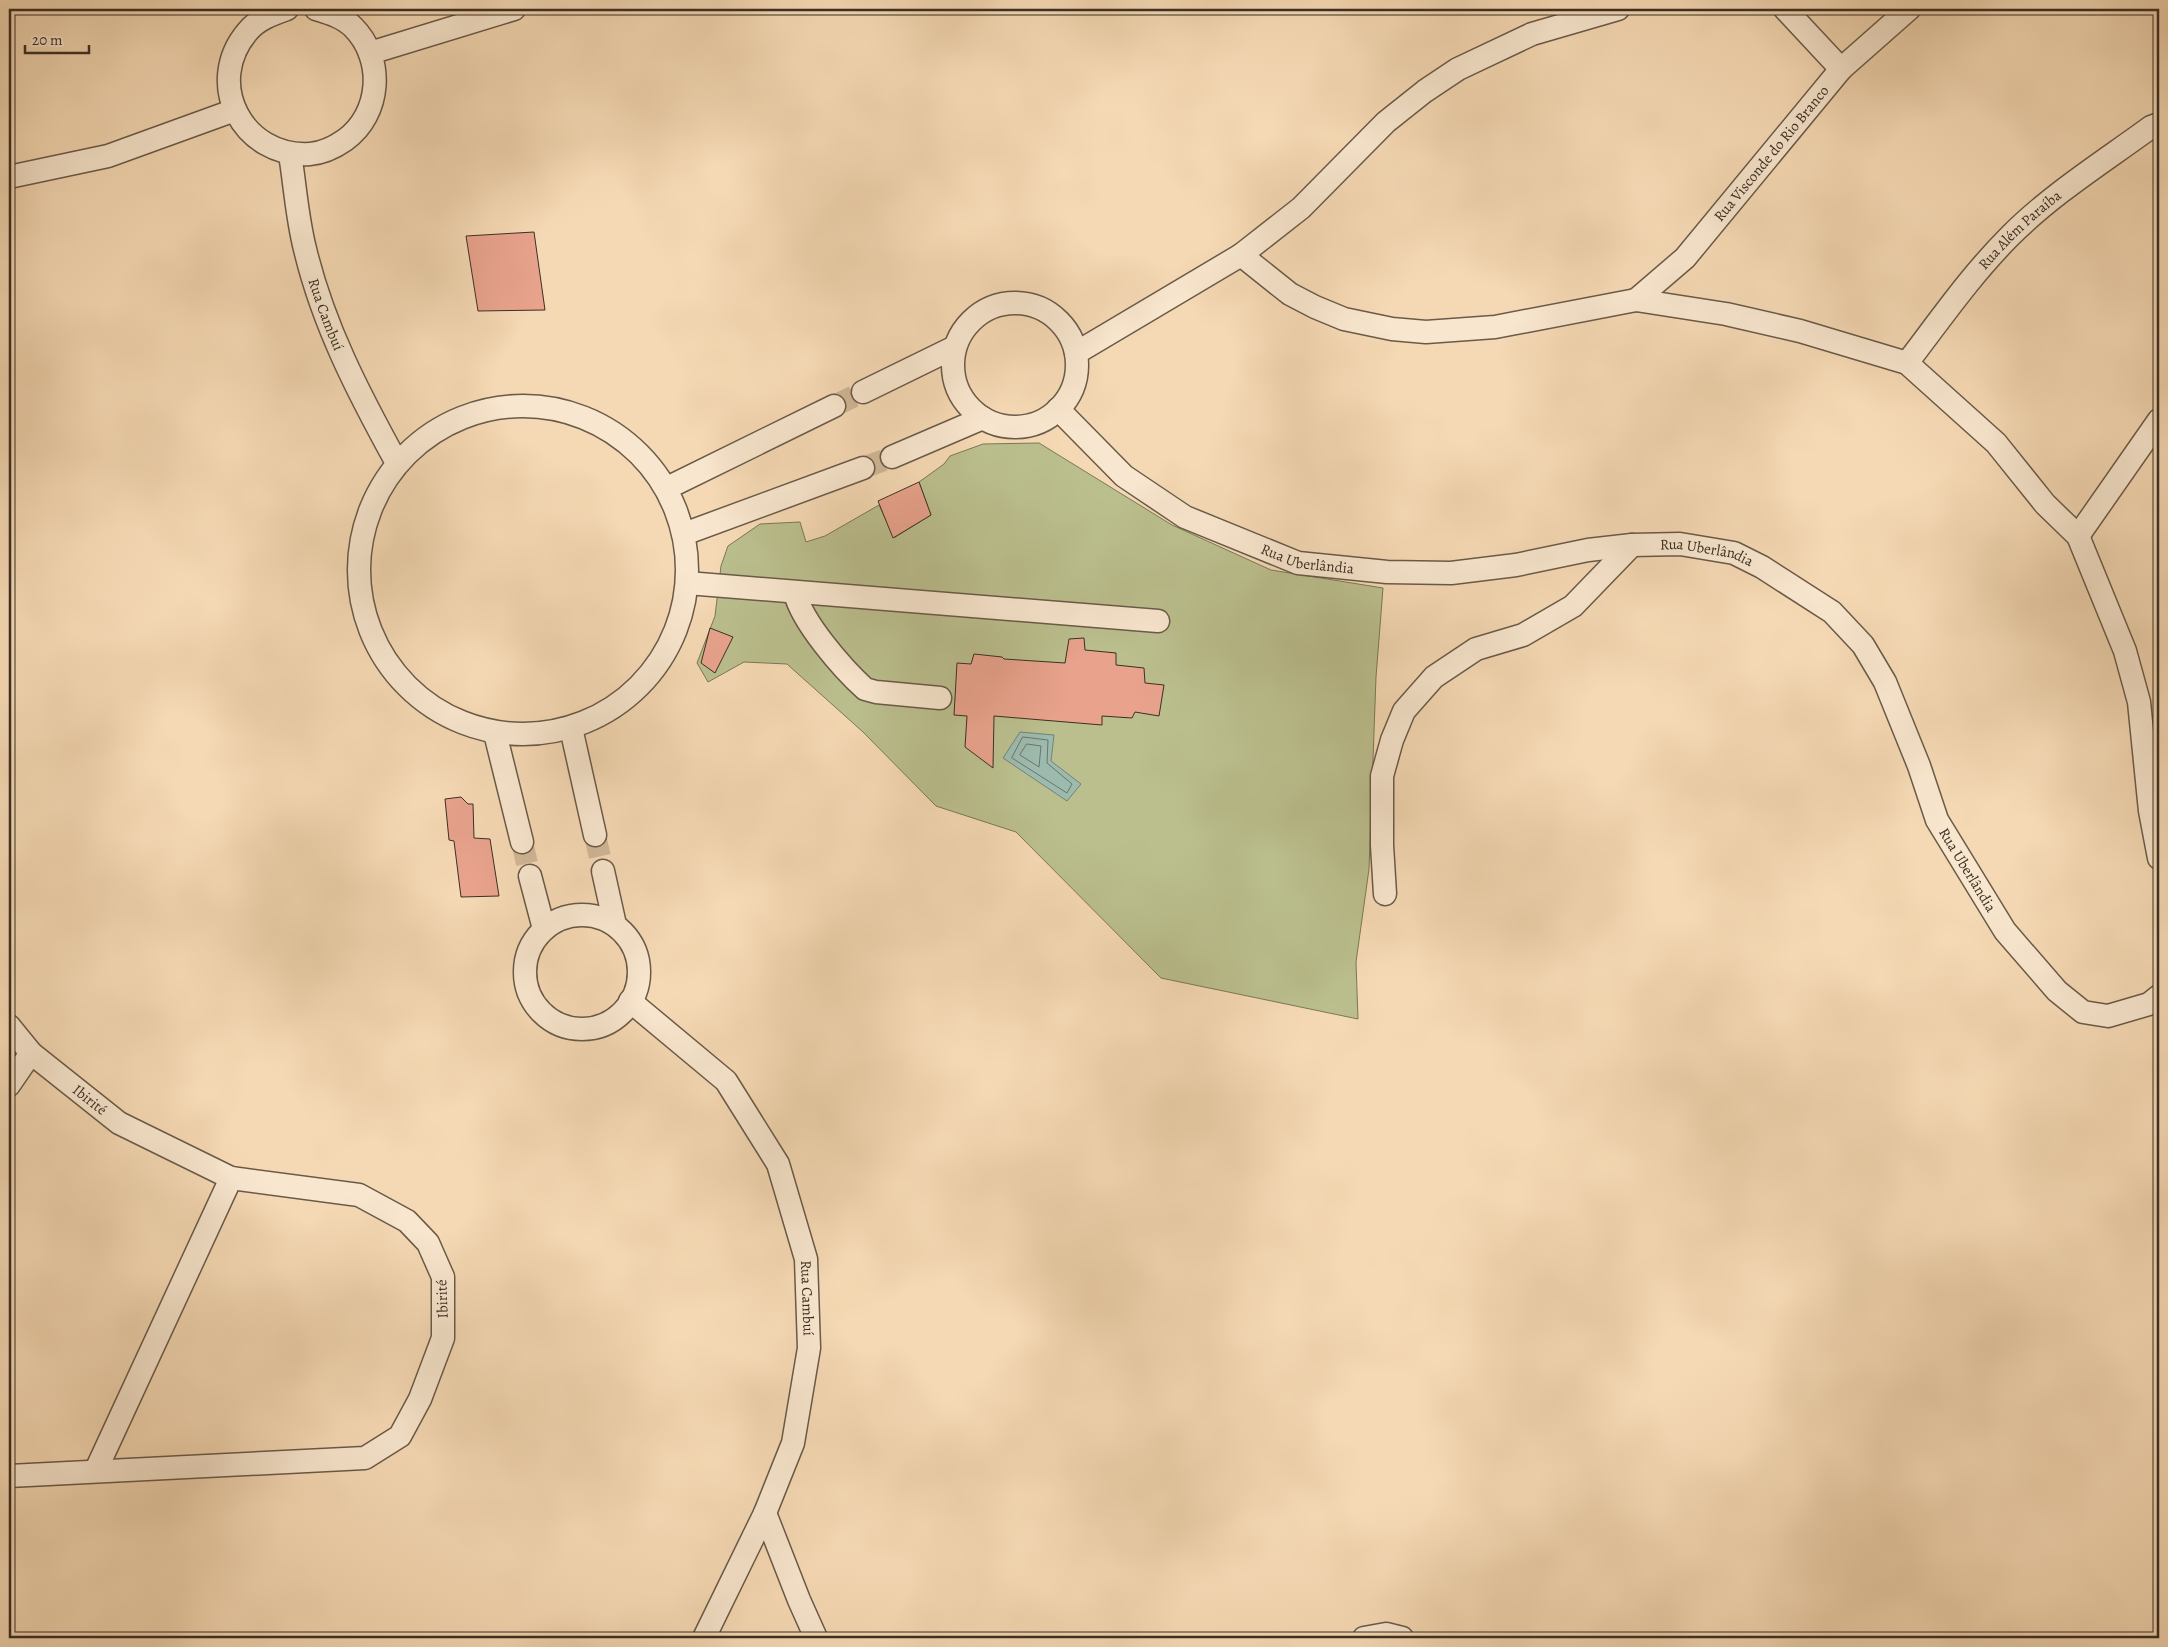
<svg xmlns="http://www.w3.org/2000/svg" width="2168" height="1647" font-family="Alegreya,serif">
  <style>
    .green { fill: #bbbf8e; stroke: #7b7759 }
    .water { fill: #9cbaad; stroke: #758276 }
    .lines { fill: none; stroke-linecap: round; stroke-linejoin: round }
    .shore { stroke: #6c7468; stroke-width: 1 }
    .building { fill: #e9a38d; stroke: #3b2f24 }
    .minor-tunnel { stroke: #d0b797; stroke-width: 22; stroke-dasharray: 22 11; stroke-linecap: butt }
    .minor-casing { stroke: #6a5a48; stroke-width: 25 }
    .minor { stroke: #f8e6ce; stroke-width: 22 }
    .labels { text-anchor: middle; stroke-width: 4.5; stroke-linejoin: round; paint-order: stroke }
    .street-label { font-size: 15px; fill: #3b2f24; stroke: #f8e6ce }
  </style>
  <rect width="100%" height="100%" fill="#f5d9b4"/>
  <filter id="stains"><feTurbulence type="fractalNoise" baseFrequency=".004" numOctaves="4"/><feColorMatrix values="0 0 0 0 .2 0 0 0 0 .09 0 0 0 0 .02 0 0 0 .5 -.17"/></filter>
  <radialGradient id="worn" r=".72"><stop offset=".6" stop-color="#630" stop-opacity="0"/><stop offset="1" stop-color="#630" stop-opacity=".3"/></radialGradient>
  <path class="green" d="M 1039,443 L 1172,525 L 1271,570 L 1383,588 L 1376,677 L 1369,869 L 1356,962 L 1358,1019 L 1161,978 L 1016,832 L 936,806 L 863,732 L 787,664 L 744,662 L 708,682 L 697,663 L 715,616 L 721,566 L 728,546 L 760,524 L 800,522 L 806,542 L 825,536 L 879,505 L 894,538 L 931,515 L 919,482 L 944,464 L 950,456 L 983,444 Z"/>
  <path class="water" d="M 1020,732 L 1054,735 L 1051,761 L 1081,784 L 1067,801 L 1003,758 Z"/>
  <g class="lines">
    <g class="shore">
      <path d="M 1023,737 L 1048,740 L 1047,763 L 1072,784 L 1067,793 L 1012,758 Z"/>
      <path d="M 1027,744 L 1041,746 L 1039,767 L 1020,755 Z"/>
    </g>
  </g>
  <g class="building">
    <path d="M 534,232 L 545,310 L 478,311 L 466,236 Z"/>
    <path d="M 919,482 L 931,515 L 893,538 L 878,501 Z"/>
    <path d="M 710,628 L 733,637 L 715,673 L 701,663 Z"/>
    <path d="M 1084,638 L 1085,650 L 1116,653 L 1116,665 L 1144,668 L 1145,683 L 1164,685 L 1159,716 L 1135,712 L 1132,718 L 1102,716 L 1102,725 L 994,716 L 993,768 L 965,747 L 967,716 L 954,715 L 957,663 L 971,664 L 974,654 L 1002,657 L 1004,659 L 1065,663 L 1069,639 Z"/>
    <path d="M 461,797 L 468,804 L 473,804 L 474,838 L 490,839 L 499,896 L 461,897 L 454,841 L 449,840 L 445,799 Z"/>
  </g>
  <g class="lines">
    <g class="minor-tunnel">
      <path d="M 834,406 L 863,392"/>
      <path d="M 863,468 L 892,457"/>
      <path d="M 595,835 L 603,871"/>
      <path d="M 522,842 L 530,876"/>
    </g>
    <defs>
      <g id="minor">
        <path d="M 287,9 C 273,14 258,19 248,31 C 203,83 243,158 310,154 C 323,153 335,147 345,140 C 381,114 385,59 353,27 C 343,17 329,13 316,9"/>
        <path d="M 1785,9 L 1841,69"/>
        <path d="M 370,53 L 514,9"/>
        <path id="s1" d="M 290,154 C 295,185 297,218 305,249 C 323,325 359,394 397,463"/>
        <path d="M 9,177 L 108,156 L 235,110"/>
        <path d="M 1241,255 L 1290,294 L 1315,307 L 1344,319 L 1392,329 L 1426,332 L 1495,327 L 1636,300 L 1726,314 L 1800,331 L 1907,363 L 1996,443 L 2045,504 L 2078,536 L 2125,651 L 2139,702 L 2150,811 L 2159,858"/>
        <path id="s2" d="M 1636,300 L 1685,258 L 1841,69 L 1909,9"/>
        <circle cx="1015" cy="365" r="62"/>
        <path d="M 1076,353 L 1241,255 L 1301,208 L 1386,122 L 1425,91 L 1458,69 L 1532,34 L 1618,9"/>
        <path id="s3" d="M 1907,363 C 1940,320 1971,275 2010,236 C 2052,194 2103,162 2151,127 L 2159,124"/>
        <path d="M 863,392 L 955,347"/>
        <circle cx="523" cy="570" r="164"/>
        <path id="s4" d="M 1058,409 L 1124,476 L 1185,517 L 1298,563 L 1387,572 L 1451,573 L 1516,565 L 1588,550 L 1632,545 L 1680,544 L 1734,553 L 1762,567 L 1832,612 L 1863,645 L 1885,682 L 1919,766 L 1937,820 L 2005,931 L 2057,991 L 2083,1012 L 2108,1016 L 2149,1004 L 2159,996"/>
        <path d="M 892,457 L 983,418"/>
        <path d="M 667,488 L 834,406"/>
        <path d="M 684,534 L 863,468"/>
        <path d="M 2078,536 L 2159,420"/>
        <path d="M 687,583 L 1158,621"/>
        <path d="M 795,593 C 802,622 842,668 865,689 L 876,692 L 940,698"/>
        <path d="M 571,728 L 595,835"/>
        <path d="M 495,733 L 522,842"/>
        <path d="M 603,871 L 615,925"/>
        <path d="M 530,876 L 544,929"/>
        <path d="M 1385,894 L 1382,845 L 1382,776 L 1392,740 L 1404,711 L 1434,677 L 1476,649 L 1523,635 L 1573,606 L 1632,545"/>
        <circle cx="582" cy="972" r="57"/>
        <path id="s5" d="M 630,1001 L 726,1081 L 778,1164 L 806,1259 L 809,1348 L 793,1443 L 765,1513 L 704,1638"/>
        <path id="s6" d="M 9,1026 L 31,1053 L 119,1123 L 231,1178 L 359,1195 L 407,1221 L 428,1243 L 443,1277 L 443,1338 L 420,1399 L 400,1436 L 365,1458 L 9,1476"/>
        <path d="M 9,1085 L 31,1053"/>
        <path d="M 96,1470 L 231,1178"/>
        <path d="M 765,1513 L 799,1600 L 816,1638"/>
        <path d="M 1364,1638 L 1386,1634 L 1402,1638"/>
      </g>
    </defs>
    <use href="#minor" class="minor-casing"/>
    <use href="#minor" class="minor"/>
  </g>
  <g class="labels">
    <g class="street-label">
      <text dy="5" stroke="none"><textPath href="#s2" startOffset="200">Rua Visconde do Rio Branco</textPath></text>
      <text dy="5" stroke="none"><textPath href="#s3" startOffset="175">Rua Além Paraíba</textPath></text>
      <text dy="5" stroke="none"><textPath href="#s1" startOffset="165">Rua Cambuí</textPath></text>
      <text dy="5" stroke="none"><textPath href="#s4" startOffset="702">Rua Uberlândia</textPath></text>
      <text dy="5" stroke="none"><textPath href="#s4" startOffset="298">Rua Uberlândia</textPath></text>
      <text dy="5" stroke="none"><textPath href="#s4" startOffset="1138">Rua Uberlândia</textPath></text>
      <text dy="5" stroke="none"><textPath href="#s6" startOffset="110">Ibirité</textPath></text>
      <text dy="5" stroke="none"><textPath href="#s5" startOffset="361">Rua Cambuí</textPath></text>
      <text transform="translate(442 1299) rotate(-92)" y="5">Ibirité</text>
    </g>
  </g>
  <rect width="2168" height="1647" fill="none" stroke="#f5d9b4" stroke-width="30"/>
  <rect x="10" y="10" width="2148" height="1627" fill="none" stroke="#3b2f24" stroke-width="2.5"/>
  <rect x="15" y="15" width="2138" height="1617" fill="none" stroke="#3b2f24"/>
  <path d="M25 45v8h64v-8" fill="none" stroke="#3b2f24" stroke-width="2.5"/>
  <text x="32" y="45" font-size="15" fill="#3b2f24" stroke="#f8e6ce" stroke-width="4" paint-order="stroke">20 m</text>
  <rect width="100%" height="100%" filter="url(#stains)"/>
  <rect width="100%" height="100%" fill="url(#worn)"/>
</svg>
